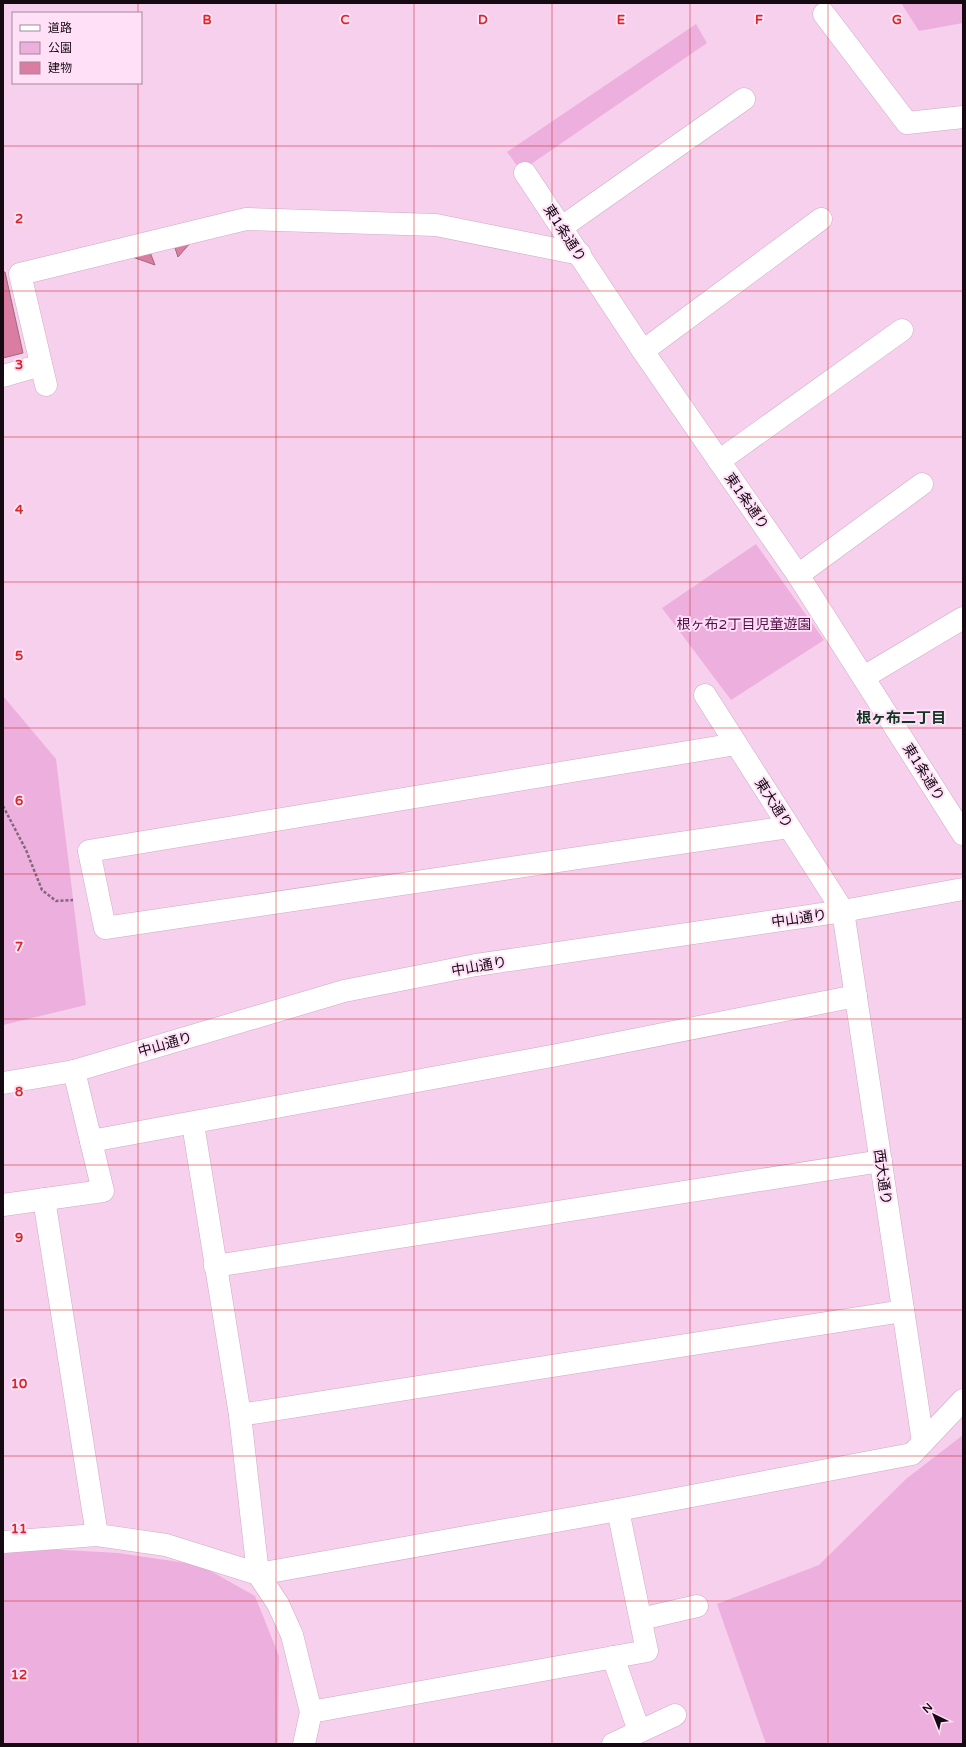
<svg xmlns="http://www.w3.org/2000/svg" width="966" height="1747" font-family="'Varela Round','Noto Sans JP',sans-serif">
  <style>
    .green { fill: #edb0de }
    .building { fill: #db7ca2; stroke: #976e7c }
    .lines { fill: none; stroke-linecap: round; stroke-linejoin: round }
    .minor-casing { stroke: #ceaac5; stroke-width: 23 }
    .path { stroke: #80687a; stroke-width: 2.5; stroke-dasharray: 3 2; stroke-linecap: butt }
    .minor { stroke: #fff; stroke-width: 22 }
    .grid { fill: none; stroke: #d62828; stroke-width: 1; stroke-opacity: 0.55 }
    .labels { text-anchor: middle; stroke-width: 4; stroke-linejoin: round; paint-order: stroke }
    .street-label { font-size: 14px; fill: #150912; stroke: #ffe0f7 }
    .park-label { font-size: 14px; fill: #540d49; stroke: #ffe0f7 }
    .neighbourhood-label { font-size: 15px; font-weight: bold; fill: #113822; stroke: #ffe0f7 }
    .grid-label { font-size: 13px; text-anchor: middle; font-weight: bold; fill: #d62828; stroke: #ffe0f7; stroke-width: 4; stroke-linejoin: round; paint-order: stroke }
  </style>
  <rect width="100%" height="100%" fill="#f6d0ec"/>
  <g class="green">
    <path d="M 901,3 L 963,3 L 963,23 L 919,31 Z"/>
    <path d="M 696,24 L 707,43 L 521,171 L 507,152 Z"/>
    <path d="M 756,544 L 824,640 L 731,700 L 662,608 Z"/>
    <path d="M 3,696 L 56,759 L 86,1005 L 3,1025 Z"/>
    <path d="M 963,1435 L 963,1744 L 766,1744 L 717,1604 L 819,1565 L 906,1479 Z"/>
    <path d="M 29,1548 L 118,1553 L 200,1565 L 255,1596 L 279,1656 L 278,1744 L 3,1744 L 3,1551 Z"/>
  </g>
  <g class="building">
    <path d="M 198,234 L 178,257 L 173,242 Z"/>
    <path d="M 148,247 L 155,265 L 124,254 Z"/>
    <path d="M 3,272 L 5,272 L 23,353 L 3,358 Z"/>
  </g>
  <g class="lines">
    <defs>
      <g id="minor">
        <path d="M 824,14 L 907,123 L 963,117"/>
        <path d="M 525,173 L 643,351 L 798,575 L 963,834"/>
        <path d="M 562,227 L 744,99"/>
        <path d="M 643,351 L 821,219"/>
        <path d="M 3,376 L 41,365"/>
        <path d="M 46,385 L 20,274 L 246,219 L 436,225 L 580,254"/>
        <path d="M 719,461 L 902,330"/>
        <path d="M 798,575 L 922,484"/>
        <path d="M 864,677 L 963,618"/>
        <path d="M 705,695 L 843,911 L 923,1442"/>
        <path d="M 736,744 L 89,851 L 105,928 L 789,827"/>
        <path d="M 3,1083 L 74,1071 L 344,991 L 476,965 L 843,911 L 963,889"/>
        <path d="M 193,1124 L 240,1415 L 258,1574 L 618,1510 L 912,1454 L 963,1400"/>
        <path d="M 91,1141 L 552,1056 L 856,996"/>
        <path d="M 44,1199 L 97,1535"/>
        <path d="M 3,1205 L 103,1191 L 74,1071"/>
        <path d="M 215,1266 L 881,1161"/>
        <path d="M 240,1415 L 903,1311"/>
        <path d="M 3,1542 L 97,1535 L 166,1545 L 258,1574 L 278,1604 L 292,1635 L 311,1712 L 304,1744"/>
        <path d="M 641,1619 L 697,1606"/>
        <path d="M 613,1657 L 639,1731"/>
        <path d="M 311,1712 L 647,1651 L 618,1510"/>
        <path d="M 613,1744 L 675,1715"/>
      </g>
    </defs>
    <use href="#minor" class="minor-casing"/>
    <path class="path" d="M 3,806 L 26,850 L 42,890 L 56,901 L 73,900"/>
    <use href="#minor" class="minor"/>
  </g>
  <path class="grid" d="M 138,3 L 138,13M 276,3 L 276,1744M 414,3 L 414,1744M 552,3 L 552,1744M 690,3 L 690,1744M 828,3 L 828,1744M 138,83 L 138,1744M 3,146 L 963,146M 3,291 L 963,291M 3,437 L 963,437M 3,582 L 963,582M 3,728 L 963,728M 3,874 L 963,874M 3,1019 L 963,1019M 3,1165 L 963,1165M 3,1310 L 963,1310M 3,1456 L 963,1456M 3,1601 L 963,1601"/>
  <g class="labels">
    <g class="street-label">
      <text transform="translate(565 233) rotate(57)" y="5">東1条通り</text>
      <text transform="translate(747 501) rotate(55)" y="5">東1条通り</text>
      <text transform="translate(924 772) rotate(58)" y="5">東1条通り</text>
      <text transform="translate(774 803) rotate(57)" y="5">東大通り</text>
      <text transform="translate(799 918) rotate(-8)" y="5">中山通り</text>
      <text transform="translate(479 966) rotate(-10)" y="5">中山通り</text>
      <text transform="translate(165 1044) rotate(-16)" y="5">中山通り</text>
      <text transform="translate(883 1177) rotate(82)" y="5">西大通り</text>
    </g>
    <g class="park-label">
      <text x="744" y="629">根ヶ布2丁目児童遊園</text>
    </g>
    <g class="neighbourhood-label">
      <text x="901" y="723">根ヶ布二丁目</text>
    </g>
  </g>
  <g class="grid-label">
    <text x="207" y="24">B</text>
    <text x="345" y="24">C</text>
    <text x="483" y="24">D</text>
    <text x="621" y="24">E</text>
    <text x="759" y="24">F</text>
    <text x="897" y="24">G</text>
    <text x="19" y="223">2</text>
    <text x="19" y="369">3</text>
    <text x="19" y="514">4</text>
    <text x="19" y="660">5</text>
    <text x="19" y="805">6</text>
    <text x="19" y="951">7</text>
    <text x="19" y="1096">8</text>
    <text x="19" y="1242">9</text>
    <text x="19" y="1388">10</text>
    <text x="19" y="1533">11</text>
    <text x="19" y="1679">12</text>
  </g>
  <rect width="966" height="1747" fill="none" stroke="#150912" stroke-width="8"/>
  <rect x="12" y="12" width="130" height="72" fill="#ffe0f7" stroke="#a18a9b"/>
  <rect x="20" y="25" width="20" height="6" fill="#ffffff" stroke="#a18a9b"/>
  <text x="48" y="32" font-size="12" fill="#150912">道路</text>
  <rect x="20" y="42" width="20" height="12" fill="#edb0de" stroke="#a18a9b"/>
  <text x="48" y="52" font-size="12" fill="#150912">公園</text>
  <rect x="20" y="62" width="20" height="12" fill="#db7ca2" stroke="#a18a9b"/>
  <text x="48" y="72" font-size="12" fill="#150912">建物</text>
  <g transform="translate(934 1715) rotate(317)" stroke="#ffe0f7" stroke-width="3" paint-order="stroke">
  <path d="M0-3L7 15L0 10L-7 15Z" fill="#150912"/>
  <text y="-6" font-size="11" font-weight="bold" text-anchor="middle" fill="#150912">N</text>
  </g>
</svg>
